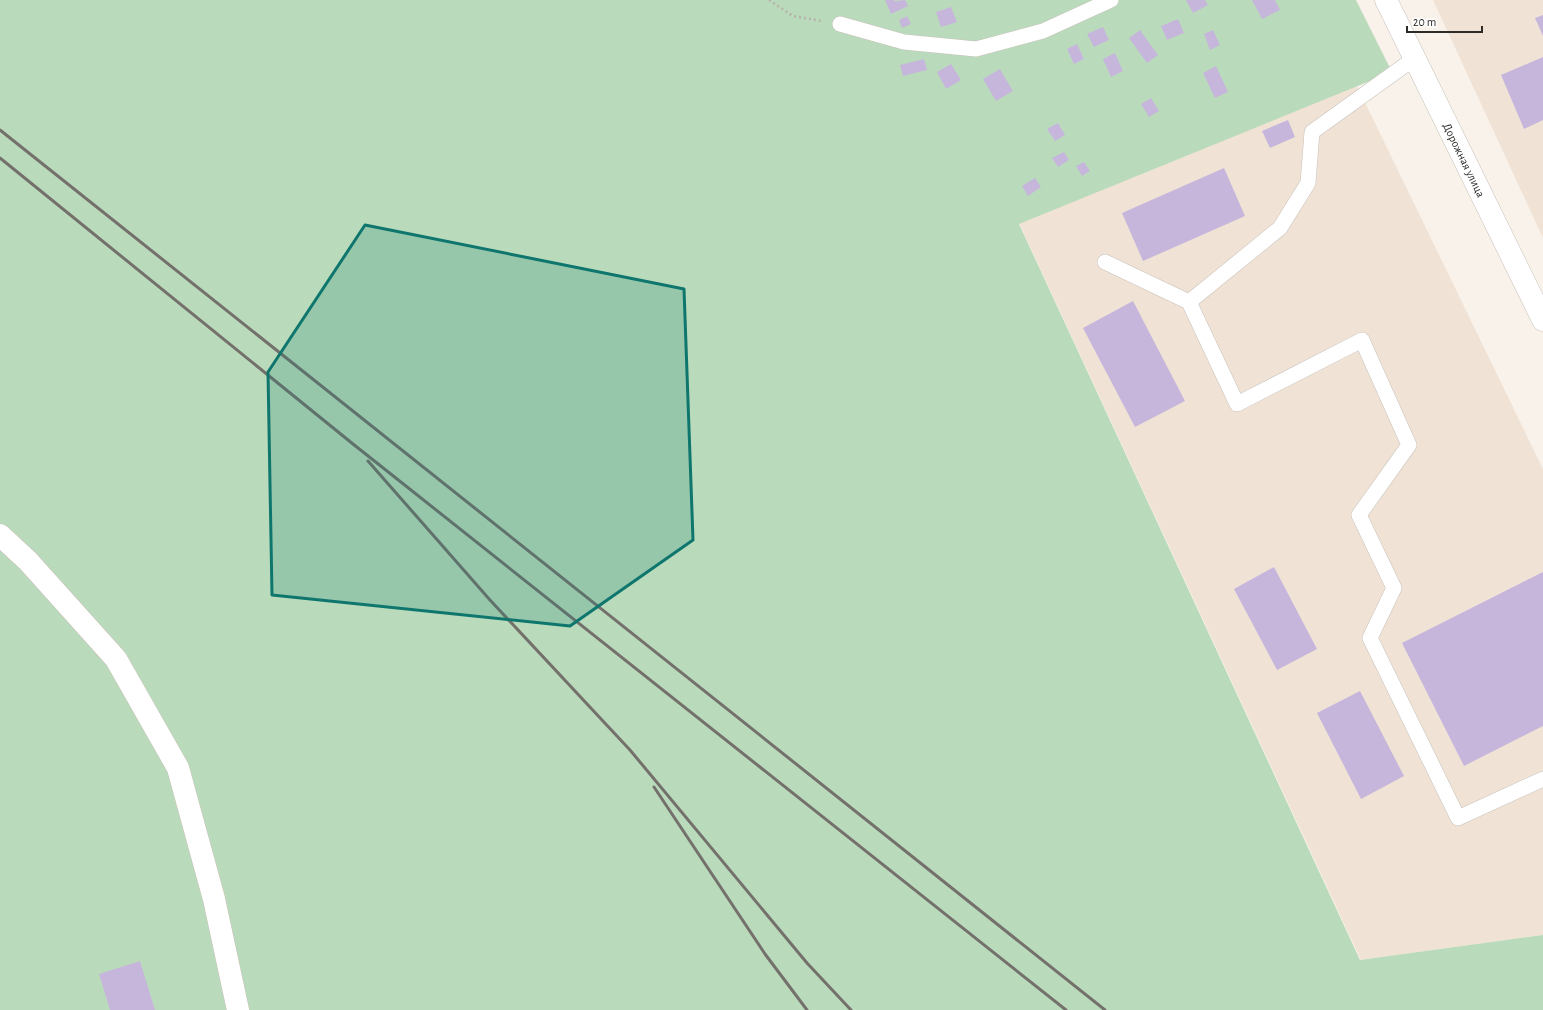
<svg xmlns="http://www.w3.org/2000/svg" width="1543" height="1010" font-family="'Alegreya Sans',sans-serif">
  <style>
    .built { fill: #f0e3d6 }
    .green { fill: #badbbb }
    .building { fill: #c6b6dc }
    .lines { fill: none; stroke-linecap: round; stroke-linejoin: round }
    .lane-casing { stroke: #c8c1ba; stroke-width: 16 }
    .street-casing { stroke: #c8c1ba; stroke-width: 23 }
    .path { stroke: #b7b2ab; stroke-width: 2.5; stroke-dasharray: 2 3; stroke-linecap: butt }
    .lane { stroke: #fff; stroke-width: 15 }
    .street { stroke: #fff; stroke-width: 22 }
    .rail { stroke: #74716c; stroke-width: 3 }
    .marked { fill: #0f766e; fill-opacity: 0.2; stroke: #0f766e; stroke-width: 3; stroke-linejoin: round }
    .labels { text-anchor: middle; stroke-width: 3; stroke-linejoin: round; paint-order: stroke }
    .street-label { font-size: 12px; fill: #2d2b28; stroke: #fff }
  </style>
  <rect width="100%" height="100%" fill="#f9f2ea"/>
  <g class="built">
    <path d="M 1433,0 L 1543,0 L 1543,238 Z"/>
    <path d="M 1357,86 L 1543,469 L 1543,935 L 1361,960 L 1019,223 Z"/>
  </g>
  <path class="green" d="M 0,0 L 1356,0 L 1392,72 L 1019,224 L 1360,960 L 1543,935 L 1543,1010 L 0,1010 Z"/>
  <g class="building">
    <path d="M 885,0 L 894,0 L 895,1 L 905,0 L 908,6 L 891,14 Z"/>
    <path d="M 1186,0 L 1205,0 L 1208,5 L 1193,13 Z"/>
    <path d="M 1252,0 L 1275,0 L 1280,10 L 1262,19 Z"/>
    <path d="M 951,7 L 957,22 L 941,27 L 936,12 Z"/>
    <path d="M 1543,15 L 1543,36 L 1535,18 Z"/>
    <path d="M 907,16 L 911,24 L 902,28 L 899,20 Z"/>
    <path d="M 1178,19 L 1184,33 L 1167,40 L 1161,26 Z"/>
    <path d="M 1103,27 L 1109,40 L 1094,47 L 1087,34 Z"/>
    <path d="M 1140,30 L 1158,55 L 1147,63 L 1129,38 Z"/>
    <path d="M 1213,30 L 1220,45 L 1210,50 L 1204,34 Z"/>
    <path d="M 1077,44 L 1084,59 L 1074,64 L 1067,49 Z"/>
    <path d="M 1115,53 L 1123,71 L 1111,77 L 1103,59 Z"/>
    <path d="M 1543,57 L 1543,120 L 1524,129 L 1501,75 Z"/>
    <path d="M 924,59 L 927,70 L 903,76 L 900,65 Z"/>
    <path d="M 951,64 L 961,80 L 946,89 L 937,72 Z"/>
    <path d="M 1216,66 L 1228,92 L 1215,98 L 1203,73 Z"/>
    <path d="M 1000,69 L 1013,91 L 996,101 L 983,79 Z"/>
    <path d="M 1151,98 L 1159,111 L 1149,117 L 1141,104 Z"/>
    <path d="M 1288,120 L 1295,137 L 1270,148 L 1262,131 Z"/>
    <path d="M 1058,123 L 1065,135 L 1055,141 L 1047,129 Z"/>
    <path d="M 1064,152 L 1069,160 L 1058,167 L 1052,158 Z"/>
    <path d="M 1084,162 L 1090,171 L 1082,176 L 1076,166 Z"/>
    <path d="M 1224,168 L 1245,216 L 1143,261 L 1122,213 Z"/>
    <path d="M 1035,178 L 1041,187 L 1028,196 L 1022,186 Z"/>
    <path d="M 1133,301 L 1185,401 L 1135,427 L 1083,328 Z"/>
    <path d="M 1274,567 L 1317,649 L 1277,670 L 1234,589 Z"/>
    <path d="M 1543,572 L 1543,726 L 1464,766 L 1402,643 Z"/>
    <path d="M 1360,691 L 1404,776 L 1361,799 L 1317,713 Z"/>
    <path d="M 140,961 L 155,1010 L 110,1010 L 99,974 Z"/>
  </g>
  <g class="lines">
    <defs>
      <g id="lane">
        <path d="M 840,24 L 904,42 L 976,49 L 1043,31 L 1111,0"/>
        <path d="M 1105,262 L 1189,302 L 1237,404 L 1362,340 L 1409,445 L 1359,515 L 1394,588 L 1370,638 L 1458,818 L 1543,779"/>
        <path d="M 1189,302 L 1280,228 L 1308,183 L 1312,132 L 1415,58"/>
      </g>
      <g id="street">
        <path d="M 1386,0 L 1543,320"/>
        <path d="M 0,535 L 28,561 L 116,659 L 178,768 L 214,899 L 238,1010"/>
      </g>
    </defs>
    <use href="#lane" class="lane-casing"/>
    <use href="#street" class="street-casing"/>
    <path class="path" d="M 769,0 L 793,16 L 821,21"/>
    <use href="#lane" class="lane"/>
    <use href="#street" class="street"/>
    <g class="rail">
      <path d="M 0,130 L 1105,1010"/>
      <path d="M 0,158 L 353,444 L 1066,1010"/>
      <path d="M 368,461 L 490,600 L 630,750 L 807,963 L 851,1010"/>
      <path d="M 654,787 L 765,954 L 807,1010"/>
    </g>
  </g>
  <path class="marked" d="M 365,225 L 684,289 L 693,540 L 570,626 L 272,595 L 268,372 Z"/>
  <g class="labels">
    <g class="street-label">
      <text transform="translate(1464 160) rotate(64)" y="4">Дорожная улица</text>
    </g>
  </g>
  <path d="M1407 26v6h75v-6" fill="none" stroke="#2d2b28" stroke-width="2"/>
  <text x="1413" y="26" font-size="12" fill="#2d2b28" stroke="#ffffff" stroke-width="3" paint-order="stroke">20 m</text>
</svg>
